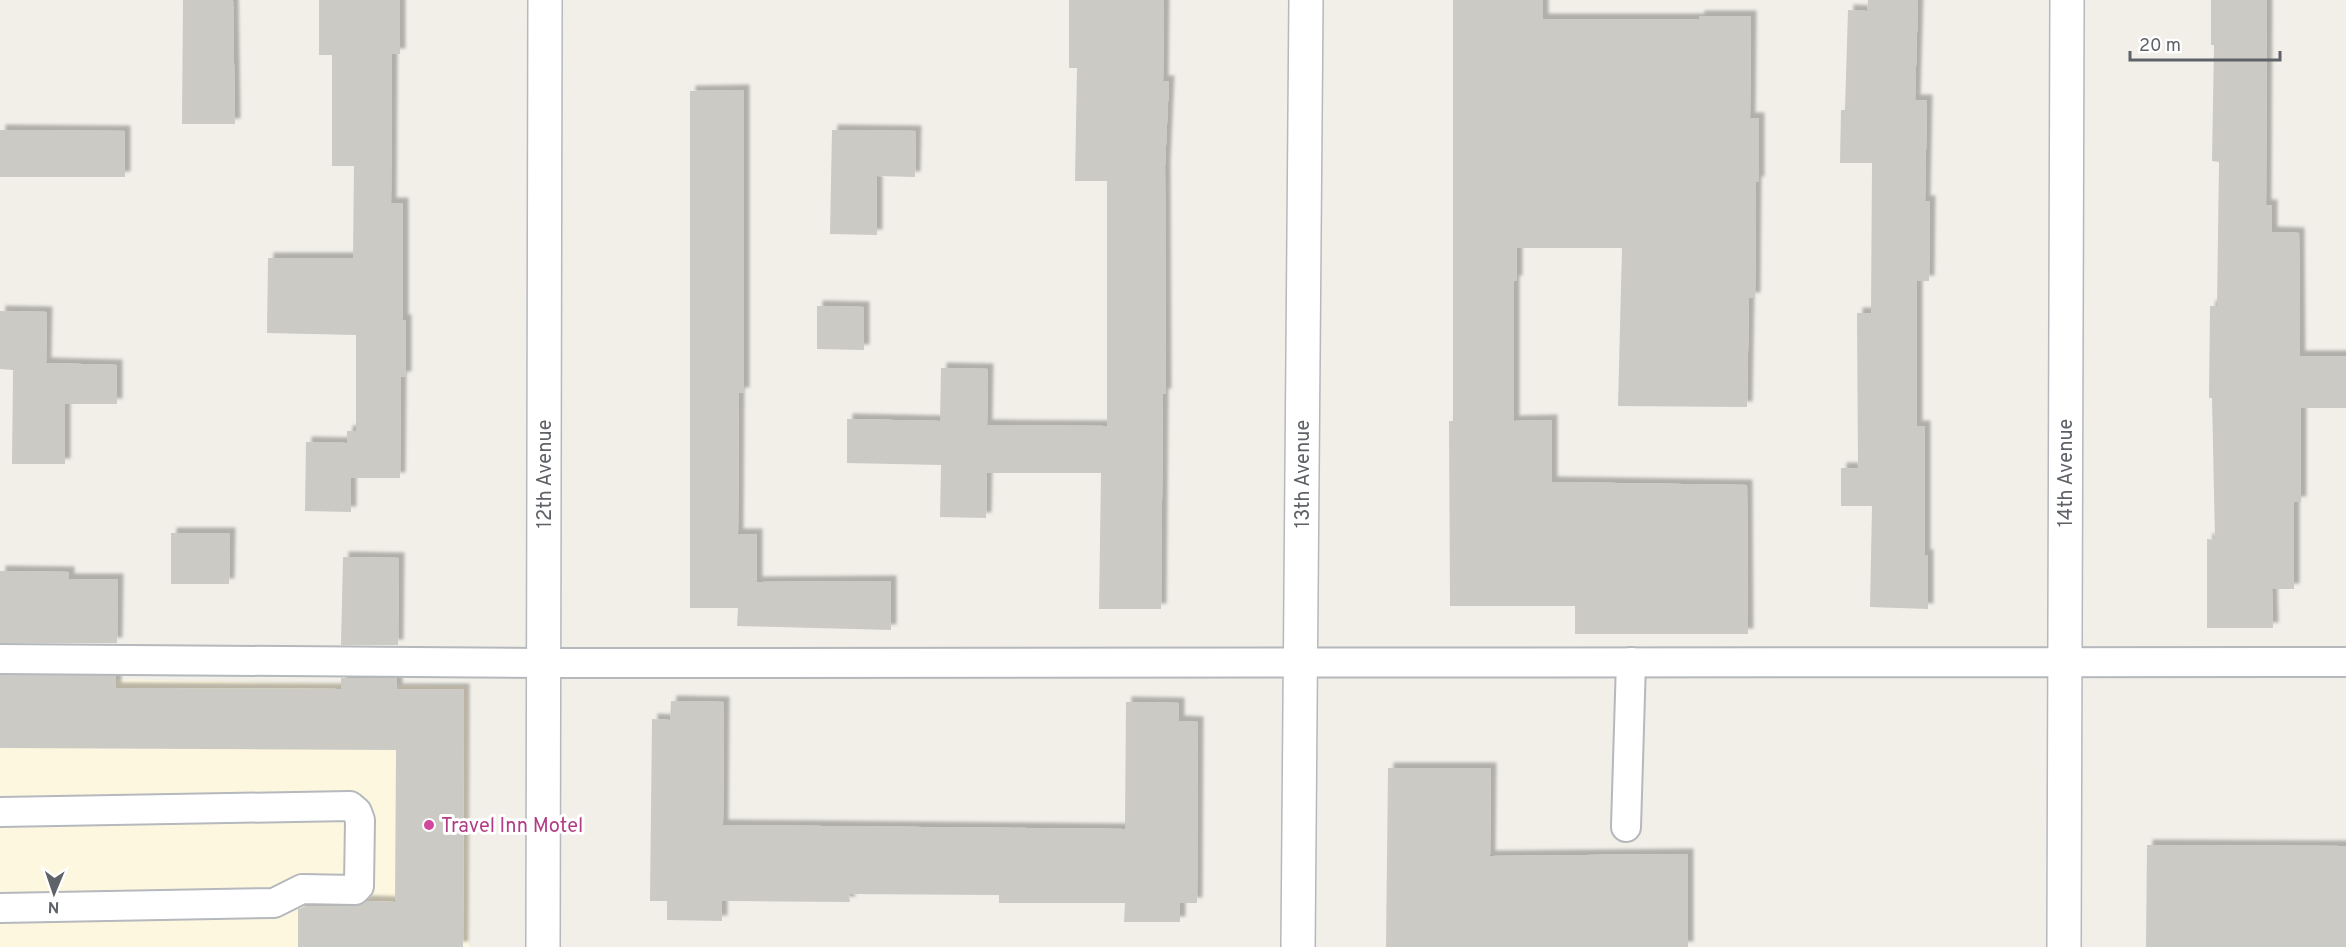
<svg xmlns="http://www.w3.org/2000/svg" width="2346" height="947" font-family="Overpass,sans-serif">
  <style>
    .commercial { fill: #fef7e0 }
    .building { fill: #cccac5; filter: url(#shadow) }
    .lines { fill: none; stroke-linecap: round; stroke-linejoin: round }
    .service-casing { stroke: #b5b8bc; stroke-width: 32 }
    .minor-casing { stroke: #b5b8bc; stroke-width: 36 }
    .service { stroke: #fff; stroke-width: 28 }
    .minor { stroke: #fff; stroke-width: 33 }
    .hotel-dot { fill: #d1479c; stroke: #fff; stroke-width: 2 }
    .labels { text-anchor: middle; stroke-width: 6; stroke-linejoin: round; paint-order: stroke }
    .street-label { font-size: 20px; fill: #5f6368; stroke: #fff }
    .hotel-label { font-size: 20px; fill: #b23c85; stroke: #fff; text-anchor: start }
  </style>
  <defs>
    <filter id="shadow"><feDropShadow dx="5.5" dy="-5.5" stdDeviation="1.5" flood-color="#0004"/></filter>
  </defs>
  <rect width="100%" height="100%" fill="#f1efe8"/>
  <path class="commercial" d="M 0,677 L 468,686 L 469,947 L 0,947 Z"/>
  <g class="building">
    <path d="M 183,0 L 233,0 L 235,124 L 182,124 Z"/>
    <path d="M 319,0 L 400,0 L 400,54 L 392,54 L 391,203 L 403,203 L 403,320 L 406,320 L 406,377 L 401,377 L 400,478 L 351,478 L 351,512 L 305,511 L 306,442 L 347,443 L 347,431 L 356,431 L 356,335 L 267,333 L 268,258 L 353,258 L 354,166 L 332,166 L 332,55 L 319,55 Z"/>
    <path d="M 1069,0 L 1164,0 L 1163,81 L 1169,81 L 1165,167 L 1166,394 L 1163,394 L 1161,609 L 1099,609 L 1101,473 L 987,473 L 986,518 L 940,517 L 941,465 L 847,463 L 847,419 L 940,421 L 941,368 L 988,369 L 987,425 L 1107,426 L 1107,181 L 1075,181 L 1077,68 L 1069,68 Z"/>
    <path d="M 1453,0 L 1543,0 L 1543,19 L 1699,19 L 1699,16 L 1751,16 L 1750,118 L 1759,118 L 1759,182 L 1756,182 L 1755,298 L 1749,298 L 1747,407 L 1618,406 L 1622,248 L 1517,248 L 1517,281 L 1514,281 L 1514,421 L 1552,420 L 1552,482 L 1747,485 L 1748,634 L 1575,634 L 1575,606 L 1450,606 L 1449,421 L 1453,421 Z"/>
    <path d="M 1868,0 L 1918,0 L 1915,100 L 1927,100 L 1925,201 L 1930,201 L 1929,281 L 1917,281 L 1917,426 L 1925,426 L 1925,555 L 1928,555 L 1928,609 L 1870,607 L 1872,506 L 1841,506 L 1841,468 L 1858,468 L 1857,313 L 1871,313 L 1872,163 L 1840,163 L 1841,110 L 1845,110 L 1848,10 L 1867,11 Z"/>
    <path d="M 2211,0 L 2267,0 L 2266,205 L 2272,205 L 2272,232 L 2299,233 L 2300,356 L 2346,356 L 2346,408 L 2301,408 L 2301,502 L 2294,502 L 2294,589 L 2272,589 L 2273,628 L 2207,628 L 2207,539 L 2215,540 L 2212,398 L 2209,398 L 2210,306 L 2217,306 L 2219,162 L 2212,161 L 2214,45 L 2211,45 Z"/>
    <path d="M 744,90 L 744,393 L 739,393 L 738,534 L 757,534 L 757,582 L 891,581 L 891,630 L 737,626 L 738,608 L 690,608 L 690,91 Z"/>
    <path d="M 0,130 L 125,131 L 125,177 L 0,177 Z"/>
    <path d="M 832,130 L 916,131 L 915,177 L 877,176 L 877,235 L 830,234 Z"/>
    <path d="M 817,306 L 864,307 L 864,350 L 817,349 Z"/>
    <path d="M 0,311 L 47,312 L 46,363 L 117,365 L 117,404 L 65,404 L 65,464 L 12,464 L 13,370 L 0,369 Z"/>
    <path d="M 171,533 L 230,533 L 229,584 L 171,584 Z"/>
    <path d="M 343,557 L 399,558 L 398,645 L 341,645 Z"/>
    <path d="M 0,571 L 69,572 L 69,579 L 118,579 L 117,643 L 0,643 Z"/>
    <path d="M 0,675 L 116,676 L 116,688 L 341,689 L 341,678 L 397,678 L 397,689 L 464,689 L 463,947 L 298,947 L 298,909 L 306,906 L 355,906 L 367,901 L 395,902 L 396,750 L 0,748 Z"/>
    <path d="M 671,701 L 724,702 L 723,825 L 1125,829 L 1126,702 L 1179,703 L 1179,721 L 1198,722 L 1197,903 L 1180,903 L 1180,922 L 1124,922 L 1125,903 L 999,903 L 999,895 L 849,894 L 850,902 L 722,901 L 722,921 L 667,920 L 667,901 L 650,901 L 652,719 L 670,720 Z"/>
    <path d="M 1388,768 L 1491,768 L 1490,856 L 1688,854 L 1688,947 L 1386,947 Z"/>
    <path d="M 2147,845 L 2346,846 L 2346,947 L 2146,947 Z"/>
  </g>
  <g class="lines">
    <defs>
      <g id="service">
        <path d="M 0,659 L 544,663 L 2346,662"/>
        <path d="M 0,812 L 350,806 L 357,812 L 360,820 L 359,886 L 355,890 L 302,889 L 274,903 L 0,908"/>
        <path d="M 1626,827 L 1631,662"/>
      </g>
      <g id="minor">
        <path d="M 543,947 L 545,0"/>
        <path d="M 1298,947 L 1306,0"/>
        <path d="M 2064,947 L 2067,0"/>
      </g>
    </defs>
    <use href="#service" class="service-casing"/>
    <use href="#minor" class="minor-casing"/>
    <use href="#service" class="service"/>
    <use href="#minor" class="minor"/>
  </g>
  <circle class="hotel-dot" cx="429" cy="825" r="6"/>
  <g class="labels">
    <g class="street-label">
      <text transform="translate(2065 473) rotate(-90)" y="7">14th Avenue</text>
      <text transform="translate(544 474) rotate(-90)" y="7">12th Avenue</text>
      <text transform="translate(1302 474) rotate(-90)" y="7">13th Avenue</text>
    </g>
    <g class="hotel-label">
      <text x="441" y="832">Travel Inn Motel</text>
    </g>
  </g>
  <g transform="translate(54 893) rotate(182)" stroke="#ffffff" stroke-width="4.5" paint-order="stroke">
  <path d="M0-4.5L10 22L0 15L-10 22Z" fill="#5f6368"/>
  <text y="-9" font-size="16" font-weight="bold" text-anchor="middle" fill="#5f6368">N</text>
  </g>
  <path d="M2130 51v9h150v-9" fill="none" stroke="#5f6368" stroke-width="3"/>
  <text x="2139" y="51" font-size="18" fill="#5f6368" stroke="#ffffff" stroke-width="4.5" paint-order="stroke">20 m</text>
</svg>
